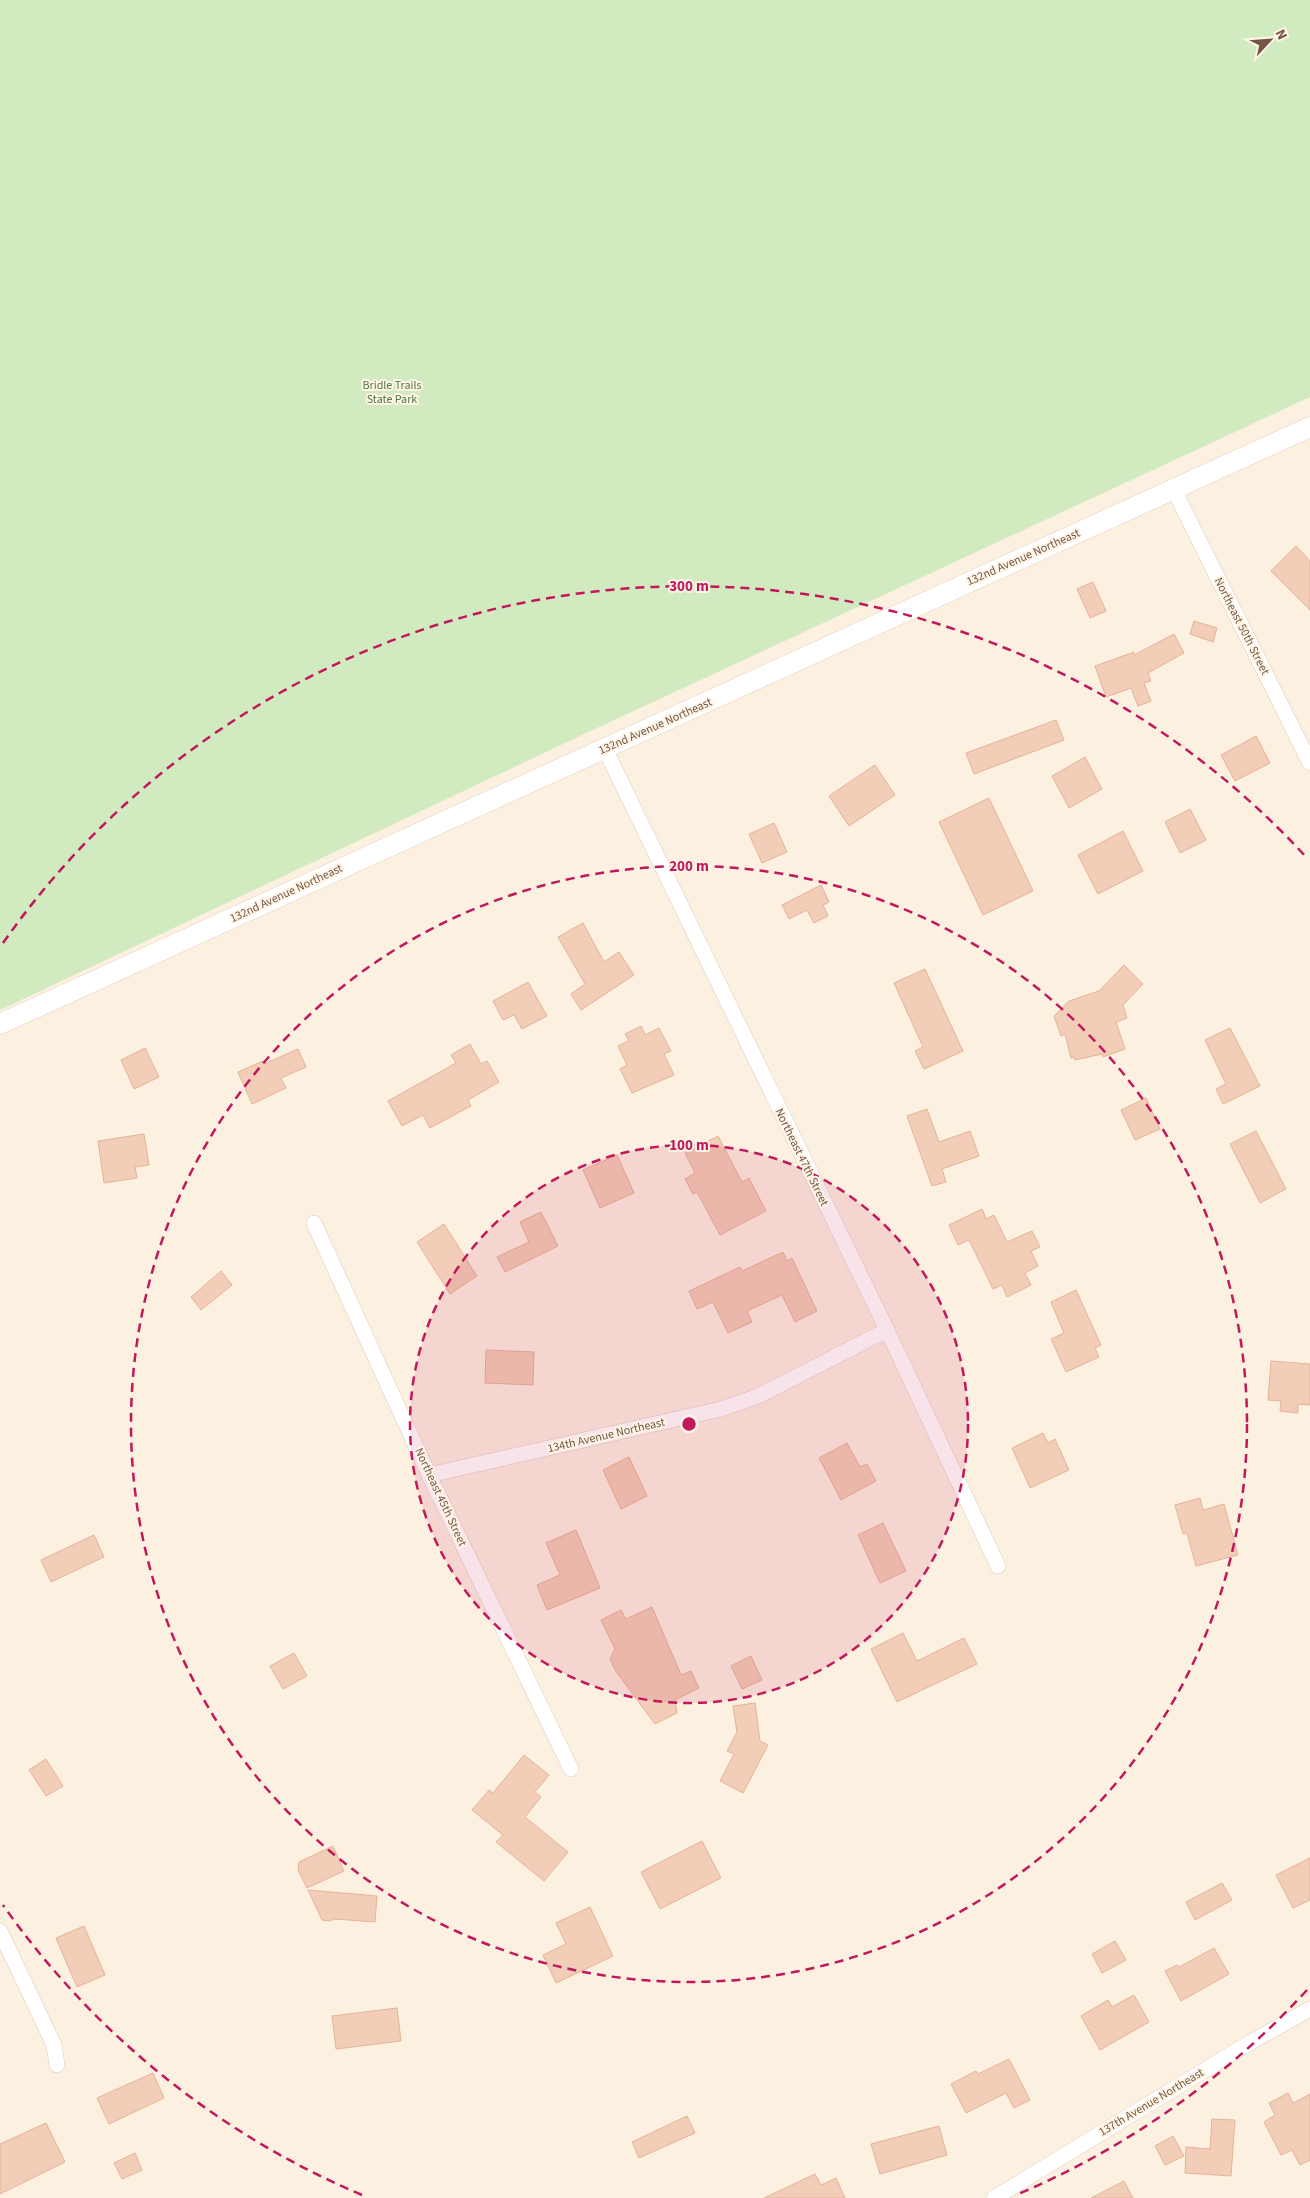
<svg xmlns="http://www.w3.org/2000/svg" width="1310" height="2198" font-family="'Source Sans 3',sans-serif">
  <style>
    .green { fill: #d1eabf }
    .building { fill: #f2cdb7; stroke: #e5b397 }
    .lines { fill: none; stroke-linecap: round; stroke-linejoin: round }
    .street-casing { stroke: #e0ccbc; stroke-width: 16 }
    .secondary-casing { stroke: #e6cdba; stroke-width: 21 }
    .street { stroke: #fff; stroke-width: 15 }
    .secondary { stroke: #fff; stroke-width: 20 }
    .ring { fill: none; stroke: #c2185b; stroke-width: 2.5; stroke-dasharray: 9 6 }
    .labels { text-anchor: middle; stroke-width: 4; stroke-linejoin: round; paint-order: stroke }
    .park-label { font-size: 12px; fill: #52793f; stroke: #fff5e6 }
    .street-label { font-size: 12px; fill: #735647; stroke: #fff5e6 }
    .centre { fill: #c2185b; stroke: #fff5e6; stroke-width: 2.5 }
    .ring-label { font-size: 15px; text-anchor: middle; font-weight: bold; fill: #c2185b; stroke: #fff5e6; stroke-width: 4; stroke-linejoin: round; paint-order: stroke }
  </style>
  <rect width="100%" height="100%" fill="#fcf0e0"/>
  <path class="green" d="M 0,0 L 1310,0 L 1310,397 L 582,735 L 0,1010 Z"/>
  <g class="building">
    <path d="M 1296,546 L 1310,561 L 1310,610 L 1271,571 Z"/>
    <path d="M 1093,582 L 1106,611 L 1090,618 L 1077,589 Z"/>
    <path d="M 1194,621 L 1217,628 L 1213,642 L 1190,634 Z"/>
    <path d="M 1174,634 L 1184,653 L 1148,673 L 1151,681 L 1144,683 L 1151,701 L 1138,706 L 1131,688 L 1106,697 L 1095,666 L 1134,652 L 1134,655 Z"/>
    <path d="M 1056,720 L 1064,740 L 974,774 L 966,753 Z"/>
    <path d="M 1256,736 L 1270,763 L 1235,781 L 1221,755 Z"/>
    <path d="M 1085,757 L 1102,789 L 1069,808 L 1052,776 Z"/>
    <path d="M 875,765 L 895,795 L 849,826 L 829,796 Z"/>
    <path d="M 989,798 L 1033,891 L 983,915 L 939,822 Z"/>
    <path d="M 1190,809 L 1206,840 L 1180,853 L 1165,822 Z"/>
    <path d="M 774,823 L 787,852 L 762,863 L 749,834 Z"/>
    <path d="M 1123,831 L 1143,871 L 1098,894 L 1078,855 Z"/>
    <path d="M 821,885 L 829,902 L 823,905 L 828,916 L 814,923 L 807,910 L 789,919 L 782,905 Z"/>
    <path d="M 583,923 L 604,962 L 619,952 L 634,975 L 581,1010 L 571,994 L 585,984 L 558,937 Z"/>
    <path d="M 1124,965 L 1143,984 L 1123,1005 L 1127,1018 L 1116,1022 L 1125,1049 L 1103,1057 L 1102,1054 L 1075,1060 L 1074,1057 L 1071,1058 L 1065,1034 L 1061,1036 L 1054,1016 L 1069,1001 L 1099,991 Z"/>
    <path d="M 925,969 L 963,1051 L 924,1069 L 915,1051 L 923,1047 L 894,983 Z"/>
    <path d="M 528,982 L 547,1016 L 522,1029 L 514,1015 L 503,1020 L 493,1001 Z"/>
    <path d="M 641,1026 L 645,1035 L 659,1028 L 671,1051 L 664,1054 L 674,1075 L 632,1093 L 620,1069 L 627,1065 L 618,1046 L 629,1041 L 625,1034 Z"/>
    <path d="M 1230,1028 L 1260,1086 L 1223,1104 L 1216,1089 L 1226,1084 L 1205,1040 Z"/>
    <path d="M 470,1044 L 481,1064 L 487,1061 L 499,1082 L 468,1100 L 471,1106 L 430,1128 L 423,1115 L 402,1126 L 388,1101 L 456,1063 L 451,1055 Z"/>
    <path d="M 145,1048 L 159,1077 L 134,1089 L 121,1060 Z"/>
    <path d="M 298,1049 L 306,1067 L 281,1078 L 286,1088 L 252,1104 L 238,1072 L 263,1061 L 264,1064 Z"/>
    <path d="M 1146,1098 L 1160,1129 L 1135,1140 L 1121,1110 Z"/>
    <path d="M 927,1109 L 939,1142 L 970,1131 L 979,1156 L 942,1169 L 946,1182 L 932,1186 L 907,1116 Z"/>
    <path d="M 1256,1131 L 1286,1189 L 1260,1203 L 1230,1144 Z"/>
    <path d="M 144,1134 L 149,1165 L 135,1167 L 137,1178 L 104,1183 L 98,1141 Z"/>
    <path d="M 718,1136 L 742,1182 L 749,1178 L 766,1211 L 720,1235 L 697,1192 L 693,1194 L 685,1179 L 695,1173 L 685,1153 Z"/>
    <path d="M 617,1155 L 634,1193 L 600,1208 L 583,1170 Z"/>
    <path d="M 982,1209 L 986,1219 L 994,1215 L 1007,1242 L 1032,1231 L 1040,1247 L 1031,1251 L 1038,1266 L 1025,1273 L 1031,1285 L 1007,1297 L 1002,1285 L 993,1289 L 969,1240 L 958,1245 L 949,1225 Z"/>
    <path d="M 541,1212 L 558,1246 L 505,1272 L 497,1257 L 529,1242 L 520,1222 Z"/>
    <path d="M 444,1224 L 477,1276 L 450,1294 L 417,1242 Z"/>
    <path d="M 783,1252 L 787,1261 L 792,1258 L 817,1311 L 795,1322 L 782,1295 L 747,1311 L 752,1322 L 728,1333 L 713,1302 L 697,1309 L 689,1291 L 740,1267 L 742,1271 Z"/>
    <path d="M 221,1271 L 232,1285 L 201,1310 L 191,1297 Z"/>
    <path d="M 1076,1290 L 1101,1345 L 1095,1348 L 1099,1357 L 1066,1372 L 1051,1339 L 1064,1333 L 1051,1302 Z"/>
    <path d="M 486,1350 L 534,1352 L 533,1385 L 485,1383 Z"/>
    <path d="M 1271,1361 L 1310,1364 L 1310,1405 L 1298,1404 L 1298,1413 L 1280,1411 L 1281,1401 L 1268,1400 Z"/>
    <path d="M 1043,1433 L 1048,1443 L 1055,1439 L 1069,1470 L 1030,1488 L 1012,1448 Z"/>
    <path d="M 847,1443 L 860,1467 L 867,1464 L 876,1481 L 841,1500 L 819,1458 Z"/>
    <path d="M 629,1457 L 647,1496 L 621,1509 L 603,1470 Z"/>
    <path d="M 1200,1498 L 1203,1510 L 1224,1504 L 1238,1555 L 1196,1566 L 1187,1533 L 1183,1534 L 1175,1505 Z"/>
    <path d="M 883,1523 L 906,1571 L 880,1583 L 858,1535 Z"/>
    <path d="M 576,1530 L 600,1588 L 547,1610 L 537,1585 L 560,1575 L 546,1543 Z"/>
    <path d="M 94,1535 L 104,1557 L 51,1582 L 41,1560 Z"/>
    <path d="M 652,1607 L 681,1675 L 691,1671 L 699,1688 L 675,1700 L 677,1713 L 655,1724 L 615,1670 L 610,1659 L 615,1649 L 601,1620 L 621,1610 L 626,1619 Z"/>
    <path d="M 903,1633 L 917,1661 L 964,1638 L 977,1664 L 897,1702 L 871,1649 Z"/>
    <path d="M 294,1653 L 307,1676 L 283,1689 L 270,1666 Z"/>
    <path d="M 751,1656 L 762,1680 L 742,1689 L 731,1666 Z"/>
    <path d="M 755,1703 L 760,1741 L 768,1745 L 743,1793 L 720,1781 L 734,1754 L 727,1751 L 737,1732 L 733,1706 Z"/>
    <path d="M 524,1755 L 549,1775 L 535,1792 L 541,1797 L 525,1817 L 568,1852 L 544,1881 L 496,1842 L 503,1835 L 472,1810 L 489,1790 L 493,1793 Z"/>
    <path d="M 46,1759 L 63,1786 L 46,1796 L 29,1770 Z"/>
    <path d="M 702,1841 L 721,1878 L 660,1909 L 641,1872 Z"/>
    <path d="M 333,1846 L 344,1871 L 307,1888 L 298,1870 L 299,1862 Z"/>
    <path d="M 1310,1858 L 1310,1900 L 1293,1908 L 1276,1875 Z"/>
    <path d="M 1222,1883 L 1232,1900 L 1195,1920 L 1186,1902 Z"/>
    <path d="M 308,1890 L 377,1896 L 375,1922 L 334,1919 L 330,1921 L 322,1920 Z"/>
    <path d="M 590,1907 L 613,1956 L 556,1983 L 543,1955 L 566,1944 L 556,1923 Z"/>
    <path d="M 84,1926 L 105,1975 L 77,1987 L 56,1938 Z"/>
    <path d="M 1115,1941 L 1126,1960 L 1102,1973 L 1092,1954 Z"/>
    <path d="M 1214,1948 L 1229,1974 L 1181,2001 L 1165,1971 L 1177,1965 L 1179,1967 Z"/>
    <path d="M 1134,1995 L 1149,2022 L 1100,2050 L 1081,2016 L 1108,2000 L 1112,2007 Z"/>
    <path d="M 397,2008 L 401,2041 L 336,2049 L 332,2016 Z"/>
    <path d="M 1009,2059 L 1030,2100 L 1014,2108 L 1006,2093 L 966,2113 L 951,2084 L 976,2071 L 978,2074 Z"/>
    <path d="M 153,2073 L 164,2098 L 109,2124 L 97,2098 Z"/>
    <path d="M 1288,2093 L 1293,2103 L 1310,2094 L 1310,2160 L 1300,2165 L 1292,2150 L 1281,2155 L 1264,2122 L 1275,2115 L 1269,2103 Z"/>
    <path d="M 687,2116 L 695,2133 L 639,2158 L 632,2142 Z"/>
    <path d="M 1212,2119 L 1235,2120 L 1231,2176 L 1185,2173 L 1186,2147 L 1210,2149 Z"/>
    <path d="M 46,2123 L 65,2162 L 0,2194 L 0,2144 Z"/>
    <path d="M 939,2126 L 947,2155 L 880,2174 L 871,2144 Z"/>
    <path d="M 1173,2136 L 1184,2156 L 1165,2165 L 1155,2146 Z"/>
    <path d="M 135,2153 L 142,2170 L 122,2179 L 114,2163 Z"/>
    <path d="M 815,2174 L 821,2185 L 836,2178 L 845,2198 L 764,2198 Z"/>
    <path d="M 1124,2181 L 1133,2198 L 1091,2198 Z"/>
  </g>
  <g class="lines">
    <defs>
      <g id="street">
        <path d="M 1174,490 L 1310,763"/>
        <path d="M 605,749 L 887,1330 L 998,1566"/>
        <path d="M 314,1223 L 429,1475 L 571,1769"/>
        <path d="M 429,1475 L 721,1409 L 758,1396 L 887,1330"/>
        <path d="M 0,1931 L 54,2045 L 57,2065"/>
        <path d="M 994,2198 L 1251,2042 L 1310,2009"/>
      </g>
      <path id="secondary" d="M 0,1024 L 1310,427"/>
    </defs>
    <use href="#street" class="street-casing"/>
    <use href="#secondary" class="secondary-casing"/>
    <use href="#street" class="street"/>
    <use href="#secondary" class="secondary"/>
  </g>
  <circle cx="689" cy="1424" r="279" fill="#c2185b" fill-opacity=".12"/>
  <g class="ring">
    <circle cx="689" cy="1424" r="279"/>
    <circle cx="689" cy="1424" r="558"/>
    <path d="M1307 1990A838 838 0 0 1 1016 2195M362 2195A838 838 0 0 1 3 1905M3 943A838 838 0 0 1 1307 858"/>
  </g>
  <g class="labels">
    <g class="park-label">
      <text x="392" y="389">Bridle Trails<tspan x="392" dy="14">State Park</tspan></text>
    </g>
    <g class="street-label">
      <text transform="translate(1023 557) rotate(-24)" y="4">132nd Avenue Northeast</text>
      <text transform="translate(1242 626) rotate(63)" y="4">Northeast 50th Street</text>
      <text transform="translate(655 726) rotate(-24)" y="4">132nd Avenue Northeast</text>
      <text transform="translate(286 893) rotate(-25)" y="4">132nd Avenue Northeast</text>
      <text transform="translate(802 1157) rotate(64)" y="4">Northeast 47th Street</text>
      <text transform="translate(606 1435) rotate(-13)" y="4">134th Avenue Northeast</text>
      <text transform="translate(441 1497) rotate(65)" y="4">Northeast 45th Street</text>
      <text transform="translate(1151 2102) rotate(-31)" y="4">137th Avenue Northeast</text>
    </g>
  </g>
  <circle cx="689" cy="1424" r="8" class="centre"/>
  <g class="ring-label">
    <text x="689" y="591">300 m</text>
    <text x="689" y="871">200 m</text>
    <text x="689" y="1150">100 m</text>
  </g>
  <g transform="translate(1270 40) rotate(64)" stroke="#fff5e6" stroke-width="4" paint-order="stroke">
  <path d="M0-4L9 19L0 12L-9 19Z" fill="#735647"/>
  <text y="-8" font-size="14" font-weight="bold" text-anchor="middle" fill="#735647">N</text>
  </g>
</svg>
